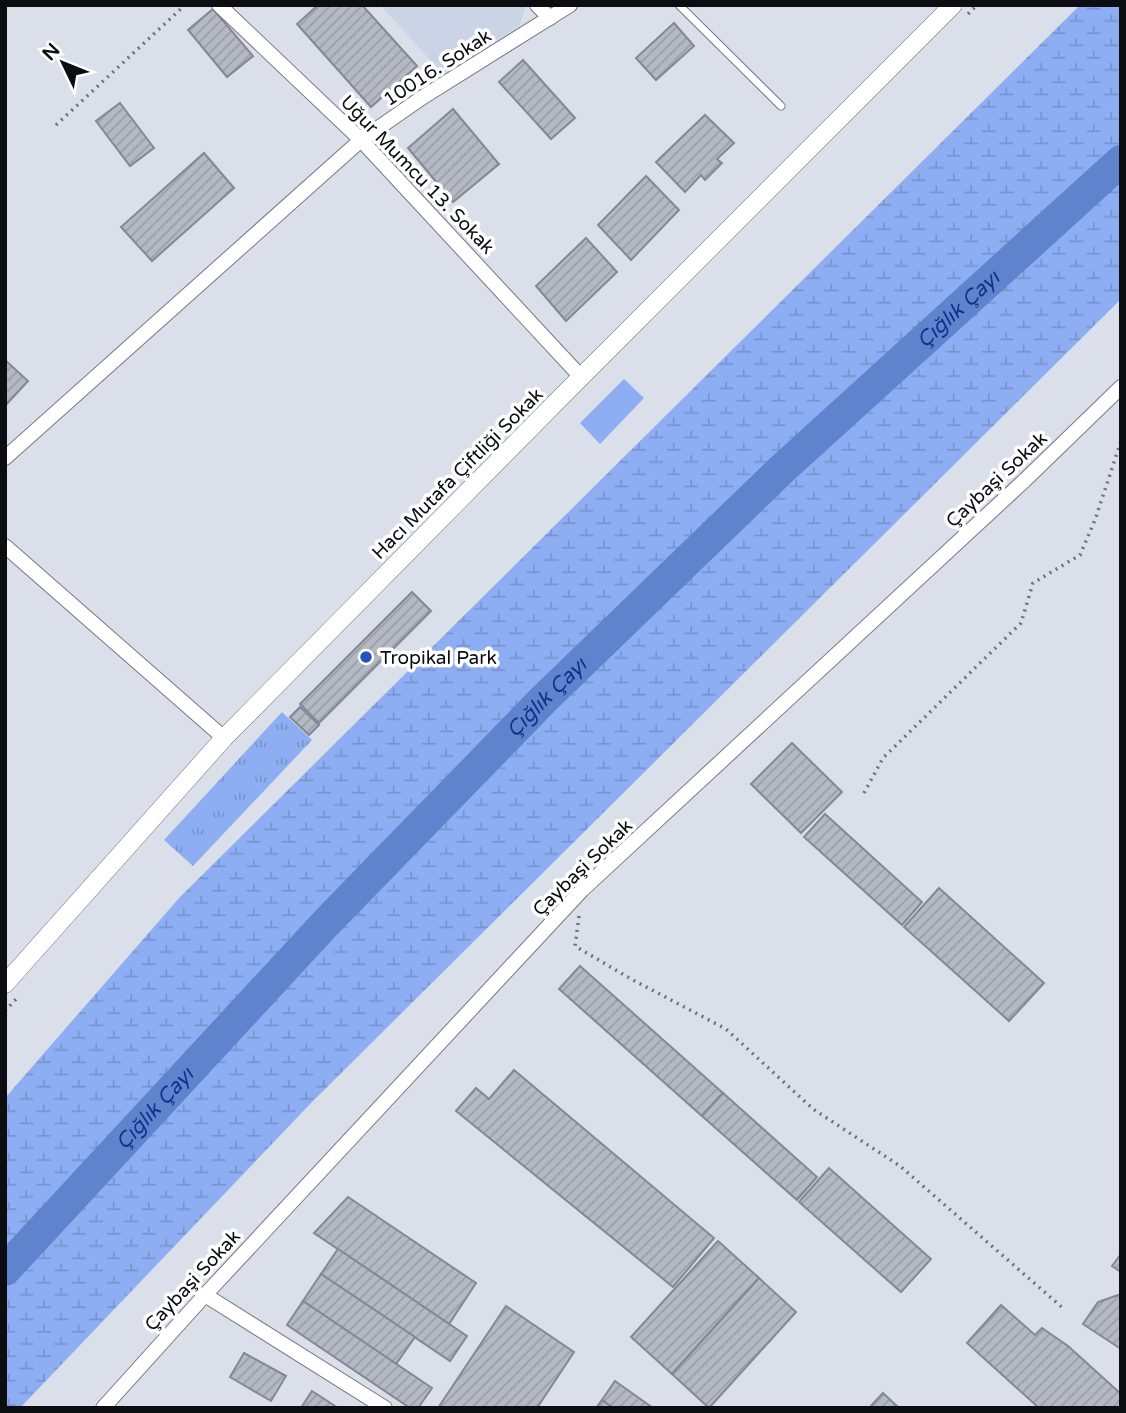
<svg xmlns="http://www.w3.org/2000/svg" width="1126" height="1413" font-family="'Varela Round',sans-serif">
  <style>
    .built { fill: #cbd4e6 }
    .grass { fill: url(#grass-tufts) }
    .wetland { fill: url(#wetland-marsh) }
    .pitch { fill: #8daef3 }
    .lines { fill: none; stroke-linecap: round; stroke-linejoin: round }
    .river { stroke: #6083ce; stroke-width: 32 }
    .building { fill: url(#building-hatch); stroke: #838892; stroke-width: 2 }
    .service-casing { stroke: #747982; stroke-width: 9 }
    .minor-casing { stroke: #747982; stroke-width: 16 }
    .tertiary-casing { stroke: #747982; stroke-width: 19 }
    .path { stroke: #6e7279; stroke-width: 3.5; stroke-dasharray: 2 5; stroke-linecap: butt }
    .service { stroke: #fff; stroke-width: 7 }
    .minor { stroke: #fff; stroke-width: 14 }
    .tertiary { stroke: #fff; stroke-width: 18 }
    .poi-dot { fill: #2753c1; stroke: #fff; stroke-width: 2.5 }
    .labels { text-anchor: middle; stroke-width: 7; stroke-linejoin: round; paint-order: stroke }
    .street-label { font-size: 19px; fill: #0b0d11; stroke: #fff }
    .poi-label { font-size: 19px; fill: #0b0d11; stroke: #fff; text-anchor: start }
    .water-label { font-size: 21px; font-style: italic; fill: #11328a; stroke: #fff }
  </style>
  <defs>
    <pattern id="grass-tufts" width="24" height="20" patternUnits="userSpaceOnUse" patternTransform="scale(1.75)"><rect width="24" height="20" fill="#8daef3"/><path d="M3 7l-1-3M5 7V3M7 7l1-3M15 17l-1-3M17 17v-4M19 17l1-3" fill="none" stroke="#7894cf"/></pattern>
    <pattern id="wetland-marsh" width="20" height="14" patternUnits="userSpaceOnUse" patternTransform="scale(1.75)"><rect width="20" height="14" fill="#8daef3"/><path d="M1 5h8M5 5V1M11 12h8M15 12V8" fill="none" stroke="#7894cf"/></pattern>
    <pattern id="building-hatch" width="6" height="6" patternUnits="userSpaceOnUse" patternTransform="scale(1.75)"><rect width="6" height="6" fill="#b4b9c4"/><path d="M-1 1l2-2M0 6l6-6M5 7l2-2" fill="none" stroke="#999ea7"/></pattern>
  </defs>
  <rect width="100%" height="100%" fill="#dadfea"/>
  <path class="built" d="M 380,5 L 523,5 L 525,8 L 520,25 L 444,75 Z"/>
  <path class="grass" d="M 282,712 L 312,740 L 193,866 L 164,840 Z"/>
  <path class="wetland" d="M 1080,5 L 1121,5 L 1121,299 L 311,1103 L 20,1408 L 5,1408 L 5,1098 L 180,897 Z"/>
  <path class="pitch" d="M 624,379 L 644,398 L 600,444 L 580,423 Z"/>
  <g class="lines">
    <path class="river" id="s1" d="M 5,1270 L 326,923 L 544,699 L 781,470 L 1121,161"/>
  </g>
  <g class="building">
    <path d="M 318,5 L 362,5 L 417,66 L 371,107 L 297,24 Z"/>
    <path d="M 213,9 L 253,56 L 227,77 L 188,30 Z"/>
    <path d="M 674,23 L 694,46 L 656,80 L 636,58 Z"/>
    <path d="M 523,60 L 575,118 L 551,139 L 499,82 Z"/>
    <path d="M 120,103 L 154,148 L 130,166 L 96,121 Z"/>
    <path d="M 453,109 L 499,164 L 453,202 L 408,148 Z"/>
    <path d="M 705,115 L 734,143 L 717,159 L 722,163 L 705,180 L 701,175 L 685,192 L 656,162 Z"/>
    <path d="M 204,153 L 234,188 L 152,261 L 121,227 Z"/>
    <path d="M 646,176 L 679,210 L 631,260 L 598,225 Z"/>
    <path d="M 586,238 L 617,272 L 566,321 L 536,286 Z"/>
    <path d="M 5,360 L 28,381 L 5,406 Z"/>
    <path d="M 412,592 L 431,611 L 319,723 L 300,704 Z"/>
    <path d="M 300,707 L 319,725 L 309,735 L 290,717 Z"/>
    <path d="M 792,743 L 842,792 L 801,833 L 751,784 Z"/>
    <path d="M 825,814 L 922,902 L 902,925 L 804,837 Z"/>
    <path d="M 939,888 L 1044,983 L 1009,1021 L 904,927 Z"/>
    <path d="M 580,966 L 723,1093 L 702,1116 L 559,989 Z"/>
    <path d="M 514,1070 L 714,1238 L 673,1287 L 456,1111 L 476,1088 L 489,1099 Z"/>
    <path d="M 723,1093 L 817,1177 L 797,1200 L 702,1116 Z"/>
    <path d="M 829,1168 L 931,1259 L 901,1292 L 799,1202 Z"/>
    <path d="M 348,1197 L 476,1283 L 449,1324 L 314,1233 Z"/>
    <path d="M 718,1241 L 759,1278 L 672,1374 L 631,1337 Z"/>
    <path d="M 338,1249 L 467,1336 L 450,1361 L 321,1274 Z"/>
    <path d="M 1121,1254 L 1121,1272 L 1112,1266 Z"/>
    <path d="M 321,1274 L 415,1337 L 396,1364 L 303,1301 Z"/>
    <path d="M 759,1278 L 796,1312 L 709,1408 L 672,1374 Z"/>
    <path d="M 1121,1294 L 1121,1349 L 1083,1324 L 1098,1302 Z"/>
    <path d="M 303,1301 L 432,1388 L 418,1408 L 410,1408 L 287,1325 Z"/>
    <path d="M 1001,1305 L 1035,1335 L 1042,1328 L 1068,1346 L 1121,1394 L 1121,1408 L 1039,1408 L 967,1343 Z"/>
    <path d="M 506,1306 L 574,1352 L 537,1408 L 438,1408 Z"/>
    <path d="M 244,1353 L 286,1376 L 271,1401 L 230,1377 Z"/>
    <path d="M 615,1381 L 653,1408 L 613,1408 L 602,1400 Z"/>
    <path d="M 312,1391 L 338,1408 L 301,1408 Z"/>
    <path d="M 883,1393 L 899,1408 L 869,1408 Z"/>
    <path d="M 602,1400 L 613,1408 L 596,1408 Z"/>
  </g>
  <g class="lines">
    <defs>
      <path id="service" d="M 679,5 L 781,106"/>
      <g id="minor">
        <path d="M 219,5 L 361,140 L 581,377"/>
        <path d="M 537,5 L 550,18"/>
        <path d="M 5,458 L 361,140 L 423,97 L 570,5"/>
        <path d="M 5,546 L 224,738"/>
        <path d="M 205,1295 L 385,1408"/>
        <path d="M 103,1408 L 205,1295 L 582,890 L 1025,480 L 1121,387"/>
      </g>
      <path id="tertiary" d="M 5,984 L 224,738 L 581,377 L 953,5"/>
    </defs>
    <use href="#service" class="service-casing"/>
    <use href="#minor" class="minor-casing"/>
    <use href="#tertiary" class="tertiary-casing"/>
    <g class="path">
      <path d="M 968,14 L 977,5"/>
      <path d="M 56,125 L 185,5"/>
      <path d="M 864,793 L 883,758 L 1021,623 L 1033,583 L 1080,555 L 1095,520 L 1121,441"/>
      <path d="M 579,916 L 575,946 L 631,979 L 726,1029 L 813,1109 L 900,1166 L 1064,1309"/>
      <path d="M 5,1011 L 17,998"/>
    </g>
    <use href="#service" class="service"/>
    <use href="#minor" class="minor"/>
    <use href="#tertiary" class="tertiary"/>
  </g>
  <circle class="poi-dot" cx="366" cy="657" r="7"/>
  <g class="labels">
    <g class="street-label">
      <text transform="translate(437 67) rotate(-33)" y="7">10016. Sokak</text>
      <text transform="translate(418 174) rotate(46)" y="7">Uğur Mumcu 13. Sokak</text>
      <text transform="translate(457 473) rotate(-45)" y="7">Hacı Mutafa Çiftliği Sokak</text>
      <text transform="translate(996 479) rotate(-43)" y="7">Çaybaşi Sokak</text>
      <text transform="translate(582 867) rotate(-44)" y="7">Çaybaşi Sokak</text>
      <text transform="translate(192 1280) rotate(-47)" y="7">Çaybaşi Sokak</text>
    </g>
    <g class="poi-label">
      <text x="380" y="664">Tropikal Park</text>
    </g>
    <g class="water-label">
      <text dy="7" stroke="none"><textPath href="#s1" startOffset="1354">Çığlık Çayı</textPath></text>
      <text dy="7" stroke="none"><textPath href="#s1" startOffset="788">Çığlık Çayı</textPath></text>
      <text dy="7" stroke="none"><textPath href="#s1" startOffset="220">Çığlık Çayı</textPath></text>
    </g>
  </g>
  <rect width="1126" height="1413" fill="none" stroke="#0b0d11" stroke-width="14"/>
  <g transform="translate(63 63) rotate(313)" stroke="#ffffff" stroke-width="5" paint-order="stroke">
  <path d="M0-5L12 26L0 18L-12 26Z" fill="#0b0d11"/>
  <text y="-10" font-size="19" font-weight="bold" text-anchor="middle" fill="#0b0d11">N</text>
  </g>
</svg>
